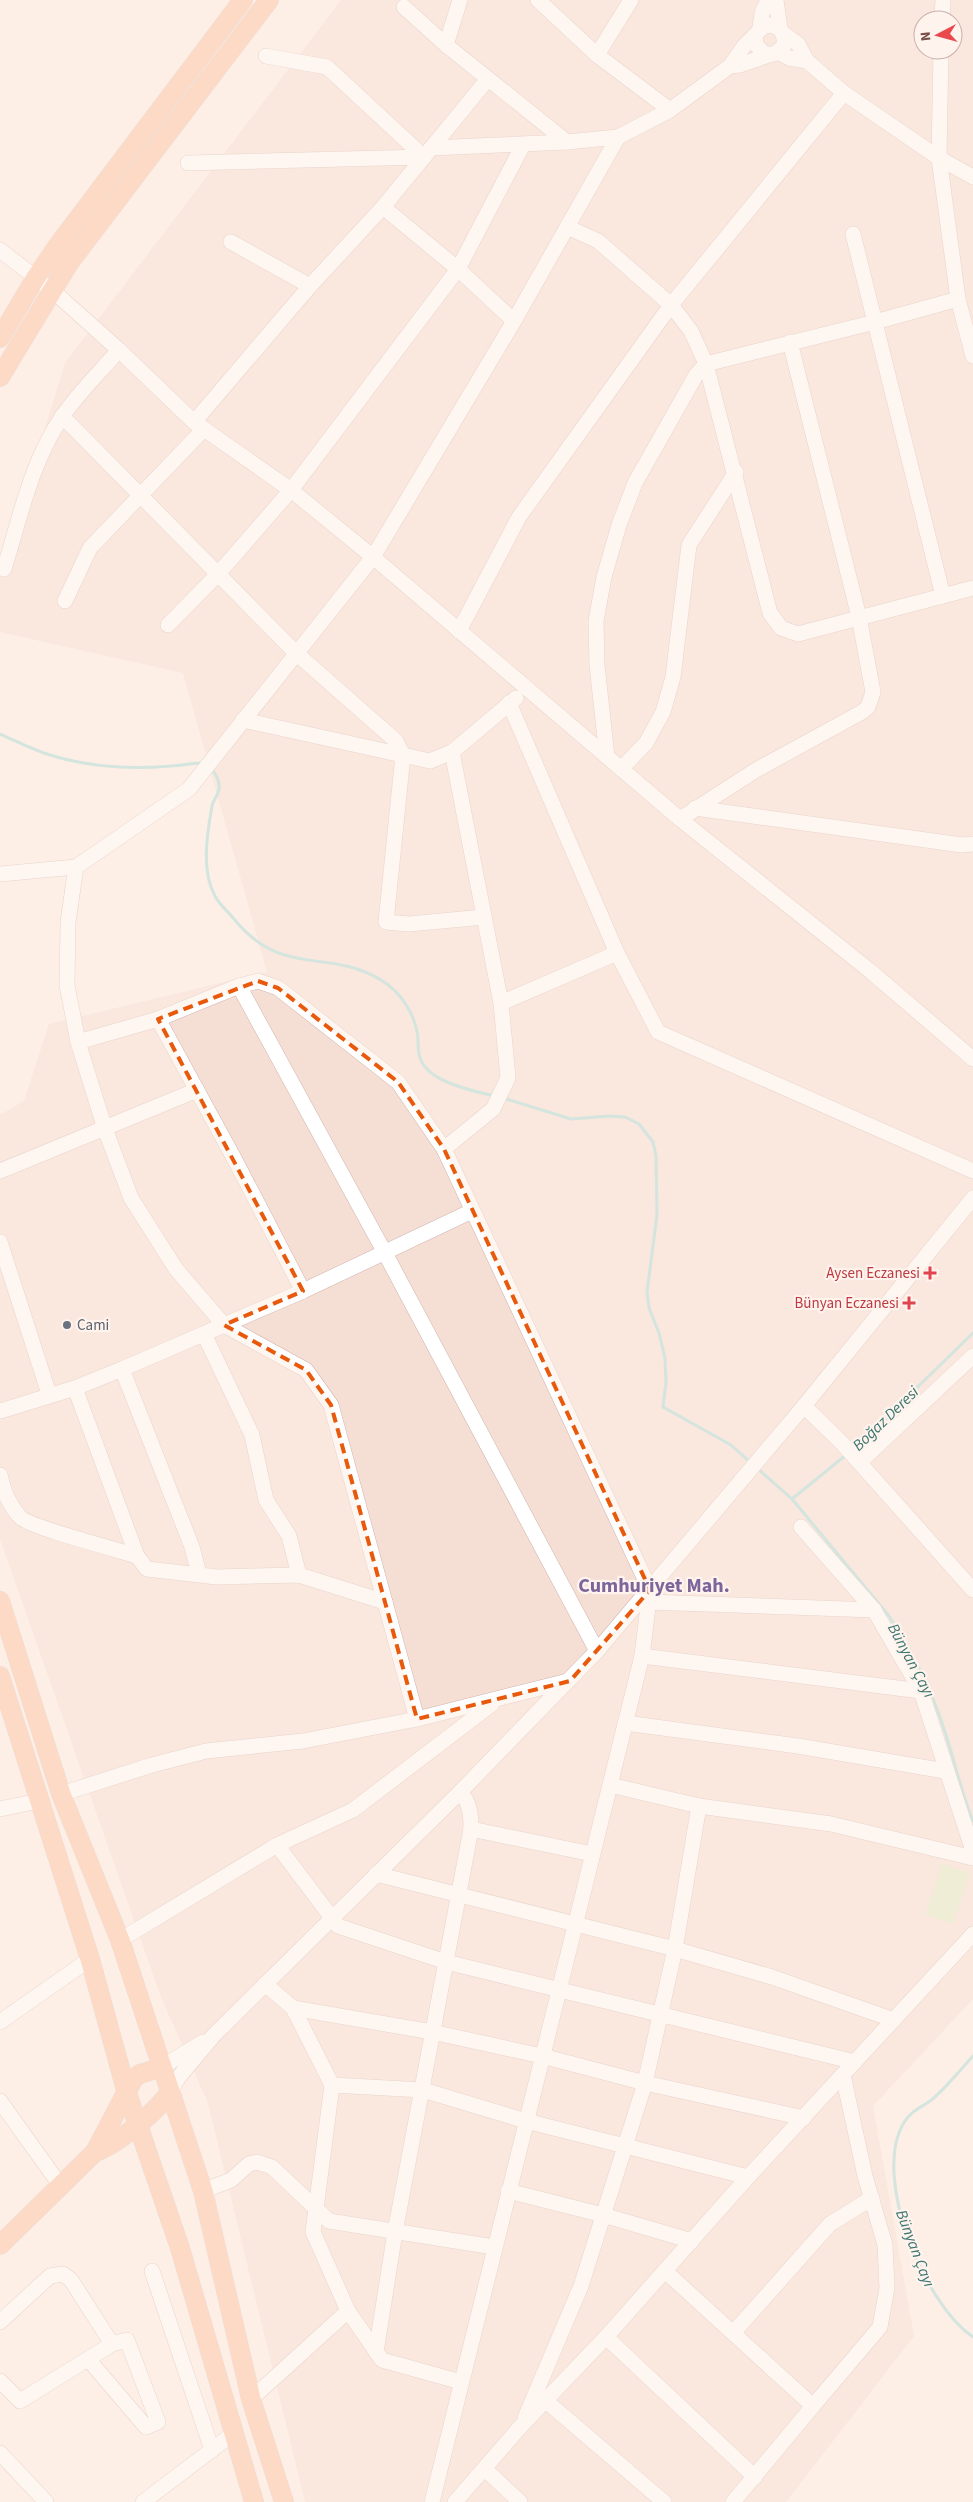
<svg xmlns="http://www.w3.org/2000/svg" width="973" height="2502" font-family="'Source Sans 3',sans-serif">
  <style>
    .residential { fill: #f5ded4; fill-rule: evenodd }
    .green { fill: #deebc4 }
    .lines { fill: none; stroke-linecap: round; stroke-linejoin: round }
    .stream { stroke: #9fd9d4; stroke-width: 3 }
    .minor-casing { stroke: #d1b5ae; stroke-width: 16 }
    .major-casing { stroke: #d6cac9; stroke-width: 20 }
    .minor { stroke: #fff; stroke-width: 15 }
    .major { stroke: #fdc19d; stroke-width: 19 }
    .marked { fill: none; stroke: #e8590c; stroke-width: 4; stroke-dasharray: 10 6; stroke-linejoin: round }
    .health-dot { fill: #e0444e; stroke: #fff3ed; stroke-width: 2 }
    .worship-dot { fill: #6b7280; stroke: #fff3ed; stroke-width: 2 }
    .labels { text-anchor: middle; stroke-width: 4.5; stroke-linejoin: round; paint-order: stroke }
    .health-label { font-size: 15px; fill: #be3a42; stroke: #fff3ed; text-anchor: end }
    .worship-label { font-size: 15px; fill: #5b616d; stroke: #fff3ed; text-anchor: start }
    .water-label { font-size: 16px; font-style: italic; fill: #3a7570; stroke: #fff3ed }
    .district-label { font-size: 20px; font-weight: bold; fill: #7b659b; stroke: #fff3ed }
  </style>
  <rect width="100%" height="100%" fill="#fdeee6"/>
  <path class="residential" d="M 341,0 L 973,0 L 973,1999 L 873,2106 L 914,2336 L 786,2502 L 305,2502 L 208,2103 L 161,1997 L 0,1539 L 0,1115 L 24,1101 L 49,1024 L 267,972 L 183,673 L 0,632 L 0,575 L 65,363 ZM 923,20 L 953,20 L 953,50 L 923,50 Z"/>
  <path class="green" d="M 942,1864 L 970,1873 L 953,1924 L 925,1914 Z"/>
  <g class="lines">
    <g class="stream">
      <path d="M 0,734 C 16,741 33,750 50,755 C 98,770 148,770 198,763 L 203,764"/>
      <path d="M 211,769 C 216,774 220,781 219,789 C 218,796 213,800 212,806 C 207,834 201,871 215,896 C 220,906 228,911 234,919 C 283,979 326,947 381,980 C 401,992 416,1015 418,1039 C 418,1050 418,1059 426,1068 C 438,1083 476,1092 495,1096"/>
      <path d="M 503,1098 L 571,1119 L 610,1116 L 625,1117 L 639,1124 L 653,1142 L 656,1156 L 657,1215 L 647,1292 L 649,1308 L 659,1333 L 665,1358 L 666,1382 L 663,1407 L 731,1445 L 750,1462"/>
      <path d="M 853,1450 L 973,1333"/>
      <path d="M 757,1468 L 792,1499 L 889,1616 C 911,1650 930,1686 943,1726 C 954,1757 960,1790 973,1821"/>
      <path d="M 792,1499 L 846,1455"/>
      <path d="M 973,2056 C 961,2069 950,2083 937,2095 C 926,2107 913,2107 903,2124 C 872,2178 925,2305 973,2337"/>
    </g>
    <defs>
      <g id="minor">
        <path d="M 538,0 L 597,55 L 670,110"/>
        <path d="M 776,0 L 780,29"/>
        <path d="M 404,7 L 446,45 L 567,142"/>
        <path d="M 942,20 L 943,0"/>
        <path d="M 760,28 L 762,13 L 768,0"/>
        <path d="M 783,33 L 798,44 L 807,61 L 844,93 L 939,158 L 973,177"/>
        <path d="M 446,45 L 460,0"/>
        <path d="M 941,50 L 939,158 L 958,299 L 973,356"/>
        <path d="M 778,52 L 789,58 L 807,61"/>
        <path d="M 597,55 L 631,0"/>
        <path d="M 266,56 L 327,67 L 424,157"/>
        <path d="M 730,66 L 740,65 L 769,55"/>
        <path d="M 431,148 L 567,142 L 618,137 L 670,110 L 730,66 L 744,46 L 764,26 L 772,25 L 780,29 L 784,37 L 784,46 L 774,54 L 765,54 L 756,45 L 755,36"/>
        <path d="M 188,163 L 424,157"/>
        <path d="M 383,207 L 458,269 L 514,321"/>
        <path d="M 567,227 L 598,241 L 671,305 L 691,331 L 706,364 L 770,613 L 781,628 L 798,634 L 973,588"/>
        <path d="M 853,234 L 943,596"/>
        <path d="M 231,242 L 310,286"/>
        <path d="M 0,250 L 53,291 L 119,350 L 194,422 L 291,490 L 373,557 L 680,819 L 869,970 L 973,1059"/>
        <path d="M 62,416 L 296,653 L 396,741 L 403,755 L 386,922 L 409,924 L 484,917"/>
        <path d="M 194,422 L 310,286 L 383,207 L 487,80"/>
        <path d="M 4,569 C 20,518 31,462 62,417 C 78,393 100,372 119,350"/>
        <path d="M 65,601 L 90,548 L 204,429"/>
        <path d="M 168,625 L 218,574 L 291,490 L 458,269 L 523,145"/>
        <path d="M 459,631 L 519,517 L 671,305 L 844,93"/>
        <path d="M 509,703 L 617,953 L 658,1032 L 973,1171"/>
        <path d="M 243,720 L 430,761 L 452,752 L 516,698"/>
        <path d="M 607,757 L 597,665 L 596,621 L 604,577 L 619,525 L 635,483 L 696,375 L 706,364 L 875,322 L 958,299"/>
        <path d="M 621,769 L 646,743 L 663,712 L 673,677 L 689,545 L 736,472"/>
        <path d="M 695,808 L 962,845 L 973,844"/>
        <path d="M 680,819 L 756,770 L 862,712 L 868,707 L 873,692 L 859,617 L 790,342"/>
        <path d="M 76,867 L 68,922 L 67,985 L 78,1042 L 105,1129 L 131,1198 L 176,1269 L 224,1325 L 306,1370 L 331,1405 L 417,1719"/>
        <path d="M 0,874 L 76,867 L 189,789 L 373,557 L 514,321 L 618,137"/>
        <path d="M 239,986 L 385,1253 L 597,1651"/>
        <path d="M 501,1003 L 617,953"/>
        <path d="M 158,1019 L 235,1160 L 303,1291"/>
        <path d="M 78,1042 L 158,1019 L 239,986 L 258,981 L 278,988 L 398,1082 L 444,1149 L 650,1590 L 642,1656 L 432,2502"/>
        <path d="M 444,1149 L 493,1109 L 508,1078 L 501,1003 L 452,752"/>
        <path d="M 0,1171 L 197,1090"/>
        <path d="M 0,1242 L 49,1394"/>
        <path d="M 204,1334 L 252,1435 L 266,1500 L 289,1536 L 299,1575"/>
        <path d="M 122,1369 L 192,1547 L 199,1574"/>
        <path d="M 75,1388 L 137,1556 L 147,1569 L 217,1577 L 299,1575 L 385,1602"/>
        <path d="M 804,1406 L 841,1442 L 973,1590"/>
        <path d="M 0,1411 L 75,1388 L 122,1369 L 303,1291 L 472,1211"/>
        <path d="M 860,1462 L 973,1356"/>
        <path d="M 0,1475 C 3,1490 9,1505 20,1517 C 29,1527 118,1550 137,1556"/>
        <path d="M 801,1527 L 874,1610 L 921,1691 L 973,1851"/>
        <path d="M 648,1602 L 874,1610"/>
        <path d="M 642,1656 L 921,1691"/>
        <path d="M 625,1723 L 798,1746 L 945,1771"/>
        <path d="M 610,1785 L 699,1806 L 831,1824 L 973,1858"/>
        <path d="M 460,1792 C 470,1802 471,1815 471,1829 L 592,1854"/>
        <path d="M 61,1794 L 152,1765 L 206,1751 L 303,1741 L 417,1719 L 568,1681"/>
        <path d="M 0,1809 L 39,1801"/>
        <path d="M 277,1845 L 338,1926 L 446,1962 L 855,2062"/>
        <path d="M 376,1874 L 675,1949 L 772,1977 L 894,2020"/>
        <path d="M 120,1940 L 277,1845 L 353,1810 L 492,1704"/>
        <path d="M 265,1984 L 293,2008 L 332,2085 L 313,2232 L 348,2311 L 382,2360 L 461,2382"/>
        <path d="M 293,2008 L 432,2032 L 542,2056 L 645,2083 L 804,2118"/>
        <path d="M 0,2022 L 90,1959"/>
        <path d="M 162,2067 L 203,2042"/>
        <path d="M 332,2085 L 423,2090 L 526,2121 L 748,2177"/>
        <path d="M 170,2092 L 178,2078 L 214,2035 L 460,1792 L 597,1651 L 804,1406 L 973,1198"/>
        <path d="M 0,2101 L 60,2185"/>
        <path d="M 203,2191 L 231,2180 L 249,2164 L 257,2162 L 272,2167 L 329,2221 L 494,2247"/>
        <path d="M 508,2191 L 603,2215 L 692,2241"/>
        <path d="M 152,2271 L 212,2450"/>
        <path d="M 665,2271 L 813,2406 L 733,2502"/>
        <path d="M 0,2322 L 50,2276 L 63,2274 L 71,2280 L 112,2344"/>
        <path d="M 734,2332 L 830,2224 L 872,2198"/>
        <path d="M 606,2337 L 755,2477"/>
        <path d="M 376,2352 L 395,2232 L 471,1829"/>
        <path d="M 0,2381 L 20,2401 L 112,2344 L 127,2340 L 158,2422 L 146,2427 L 88,2359"/>
        <path d="M 251,2399 L 348,2311"/>
        <path d="M 546,2401 L 664,2502"/>
        <path d="M 813,2406 L 880,2327 L 887,2288 L 885,2245 L 865,2176 L 843,2075"/>
        <path d="M 525,2418 L 581,2286 L 645,2083 L 675,1949 L 699,1806"/>
        <path d="M 0,2453 L 46,2502"/>
        <path d="M 485,2469 L 520,2502"/>
        <path d="M 143,2502 L 234,2433"/>
        <path d="M 455,2502 L 521,2426 L 606,2337 L 748,2177 L 973,1934"/>
      </g>
      <g id="major">
        <path d="M 0,338 L 35,279 L 59,244 L 243,0"/>
        <path d="M 0,377 L 69,263 L 269,0"/>
        <path d="M 0,1601 L 61,1794 L 120,1940 L 203,2191 L 251,2399 L 284,2502"/>
        <path d="M 0,1676 L 90,1959 L 126,2090 L 180,2248 L 254,2502"/>
        <path d="M 95,2152 L 134,2078 L 140,2074 L 162,2067"/>
        <path d="M 0,2245 L 95,2152 C 117,2145 157,2111 170,2092"/>
      </g>
    </defs>
    <use href="#minor" class="minor-casing"/>
    <use href="#major" class="major-casing"/>
    <use href="#minor" class="minor"/>
    <use href="#major" class="major"/>
  </g>
  <path d="M0 0H973V2502H0ZM 258,981 L 278,988 L 398,1082 L 444,1149 L 650,1590 L 570,1681 L 417,1719 L 331,1405 L 306,1370 L 224,1325 L 303,1291 L 158,1019 Z" fill="#fdeee6" fill-opacity=".55" fill-rule="evenodd"/>
  <path class="marked" d="M 258,981 L 278,988 L 398,1082 L 444,1149 L 650,1590 L 570,1681 L 417,1719 L 331,1405 L 306,1370 L 224,1325 L 303,1291 L 158,1019 Z"/>
  <g class="health-dot">
    <path d="M927.5 1265.5h5v5h5v5h-5v5h-5v-5h-5v-5h5z"/>
    <path d="M906.5 1295.5h5v5h5v5h-5v5h-5v-5h-5v-5h5z"/>
  </g>
  <circle class="worship-dot" cx="67" cy="1325" r="5"/>
  <g class="labels">
    <g class="health-label">
      <text x="920" y="1278">Aysen Eczanesi</text>
      <text x="899" y="1308">Bünyan Eczanesi</text>
    </g>
    <g class="worship-label">
      <text x="77" y="1330">Cami</text>
    </g>
    <g class="water-label">
      <text transform="translate(885 1418) rotate(-44)" y="6">Boğaz Deresi</text>
      <text transform="translate(912 1660) rotate(62)" y="6">Bünyan Çayı</text>
      <text transform="translate(916 2248) rotate(69)" y="6">Bünyan Çayı</text>
    </g>
    <g class="district-label">
      <text x="654" y="1592">Cumhuriyet Mah.</text>
    </g>
  </g>
  <g transform="translate(938 35) rotate(264)"><circle r="24" fill="#fff3ed" stroke="#c9b1ac"/>
  <path d="M0-4L9 19L0 12L-9 19Z" fill="#e9484d"/>
  <text y="-8" font-size="14" font-weight="bold" text-anchor="middle" fill="#774f4a">N</text>
  </g>
</svg>
